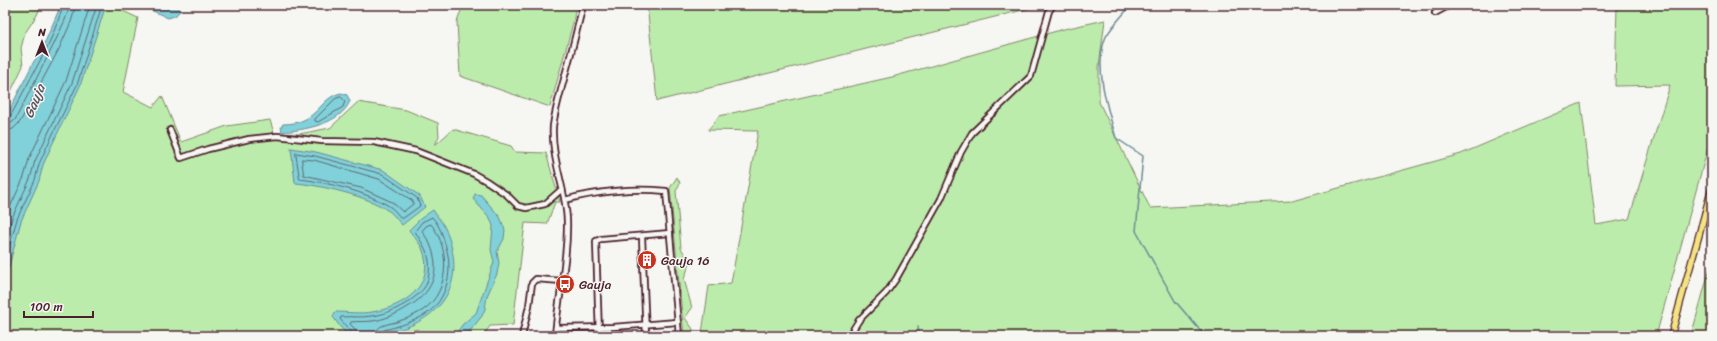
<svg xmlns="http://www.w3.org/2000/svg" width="1717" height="341" font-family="Sriracha,sans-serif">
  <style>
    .green { fill: #bcecab; stroke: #83866b }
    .water { fill: #80d1d9; stroke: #6a8a93 }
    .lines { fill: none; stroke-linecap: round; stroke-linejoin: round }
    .shore { stroke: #606671; stroke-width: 1 }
    .stream { stroke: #6a8a93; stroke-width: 1.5 }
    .minor-casing { stroke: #4a1f2b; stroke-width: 8 }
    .major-casing { stroke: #4a1f2b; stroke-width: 8 }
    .minor { stroke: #f6f6f2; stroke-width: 4.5 }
    .major { stroke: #f5e382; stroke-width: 5.5 }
    .labels { text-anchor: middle; stroke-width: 3; stroke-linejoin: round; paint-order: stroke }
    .poi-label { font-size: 13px; fill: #4a1f2b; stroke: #f6f6f2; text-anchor: start }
    .water-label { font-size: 14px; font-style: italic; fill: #5a545f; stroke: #f6f6f2 }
  </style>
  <rect width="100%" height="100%" fill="#f6f6f2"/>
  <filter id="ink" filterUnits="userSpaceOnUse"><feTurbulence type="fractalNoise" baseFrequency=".025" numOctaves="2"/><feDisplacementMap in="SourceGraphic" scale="8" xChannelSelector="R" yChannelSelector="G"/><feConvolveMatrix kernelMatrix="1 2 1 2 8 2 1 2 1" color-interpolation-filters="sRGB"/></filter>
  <g filter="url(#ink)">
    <g class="green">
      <path d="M 5,5 L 41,5 L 37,15 L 25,33 L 21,48 L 23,66 L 5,104 Z"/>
      <path d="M 103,5 L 110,5 L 138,18 L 123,92 L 153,107 L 162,96 L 181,142 L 227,126 L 270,120 L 274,133 L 299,134 L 330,128 L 358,102 L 406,110 L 438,123 L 439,136 L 435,145 L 453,129 L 511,146 L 515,152 L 546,153 L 560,202 L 555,202 L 547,224 L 525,223 L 513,325 L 490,326 L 483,336 L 424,336 L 417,329 L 397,336 L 5,336 L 5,258 Z"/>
      <path d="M 463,5 L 576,5 L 573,23 L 550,107 L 460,76 L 457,22 Z"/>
      <path d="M 647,5 L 1043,5 L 657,101 Z"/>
      <path d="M 1617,5 L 1712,5 L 1712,133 L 1656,336 L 723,336 L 722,332 L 702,333 L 709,286 L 731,283 L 758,131 L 708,130 L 719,116 L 892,77 L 1064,29 L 1105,20 L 1099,66 L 1099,102 L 1150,208 L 1292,201 L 1461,154 L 1581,103 L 1596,225 L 1629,219 L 1670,85 L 1615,86 Z"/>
      <path d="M 677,177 L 680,183 L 676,191 L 681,248 L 690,263 L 684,279 L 692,308 L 685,318 L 693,329 L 692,336 L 684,336 L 670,188 Z"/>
      <path d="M 1712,261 L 1712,336 L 1691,336 Z"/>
    </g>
    <g class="water">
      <path d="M 61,5 L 106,5 L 80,86 L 52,145 L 43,165 L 39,181 L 21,221 L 8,270 L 5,274 L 5,119 L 33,63 L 45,42 Z"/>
      <path d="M 140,5 C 149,5 176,2 180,11 L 175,16 L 168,18 Z"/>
      <path d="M 341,93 L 347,95 L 350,101 C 341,124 304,130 282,132 L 281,127 L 283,124 C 319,124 318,98 341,93 Z"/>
      <path d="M 291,148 L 316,152 L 383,170 L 420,196 L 425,207 L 402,225 C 397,220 393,213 387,210 C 368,196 319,185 295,183 Z"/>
      <path d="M 475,194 L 481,195 L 500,217 L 505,230 L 504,239 L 497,252 L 499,263 L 497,274 L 487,296 L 485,309 L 482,316 L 466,336 L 454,336 L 463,324 L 476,313 L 494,262 L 491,250 L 493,226 L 490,218 L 473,199 Z"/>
      <path d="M 433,210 C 437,216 442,222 445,228 C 468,281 445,318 392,332 C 381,335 360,339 350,335 C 342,332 338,323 333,317 L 335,312 C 347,312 360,314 372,312 C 404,307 437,285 422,248 C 419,242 413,236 409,230 L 420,219 Z"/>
    </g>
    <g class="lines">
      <g class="shore">
        <path d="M 341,97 L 345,101 L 343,107 L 318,122 L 315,121 L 315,119 L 335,99 Z"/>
        <path d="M 5,120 L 10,117 L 49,44 L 64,5"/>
        <path d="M 5,125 L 10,124 L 15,120 L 53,46 L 65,20 L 70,5"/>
        <path d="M 5,131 L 13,129 L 20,122 L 59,49 L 71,22 L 76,5"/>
        <path d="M 296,153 L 315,156 L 382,174 L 417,198 L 420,206 L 402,219 C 398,215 394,209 389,206 C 367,192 326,182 300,179 Z"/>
        <path d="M 302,159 L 314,160 L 379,179 L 413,201 L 413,204 L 403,212 L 392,202 L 361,188 L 304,175 Z"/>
        <path d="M 5,222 L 7,214 L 24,177 L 29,159 L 66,81 L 90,5"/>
        <path d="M 5,242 L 12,218 L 30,179 L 35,161 L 72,83 L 97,5"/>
        <path d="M 5,262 L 17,219 L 35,180 L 39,164 L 48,144 L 77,85 L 102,5"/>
        <path d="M 352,336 L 351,332 L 340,319 L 341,317 C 351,316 361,318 371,316 C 389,315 414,301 424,288 C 429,282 430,268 429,261 C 427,248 420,241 415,231 L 422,222 L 432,217 C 440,226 443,236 446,247 C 454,273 446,306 419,318 C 407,324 396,327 384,330 L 381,336"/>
        <path d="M 357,336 L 356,330 L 350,324 L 351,322 C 358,321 365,322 372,321 C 383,320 397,314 406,308 C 432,294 442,272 430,244 C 428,239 424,235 422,231 L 426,226 L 431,224 C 452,250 450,299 416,314 C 412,316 407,319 402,320 C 396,323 388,323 382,326 C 377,328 376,332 376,336"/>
      </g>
      <g class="stream">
        <path d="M 1131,5 C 1124,14 1108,30 1105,39 C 1094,68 1108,110 1116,138 L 1143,156 L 1136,231 L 1175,301 L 1205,336"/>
        <path d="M 918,326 L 919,336"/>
        <path d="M 339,336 L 345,333"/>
      </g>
      <defs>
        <g id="minor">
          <path d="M 1435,13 L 1450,5"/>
          <path d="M 170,130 L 181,158 L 208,149 L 249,139 L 277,136 L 322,141 L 374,142 L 416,151 L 474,174 L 488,182 L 507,195 L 518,206 L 526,208 L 545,204 L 562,189"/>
          <path d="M 565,200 C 596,191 634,188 666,191 L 679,336"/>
          <path d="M 642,237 L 646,336"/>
          <path d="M 556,328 L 613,327 L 678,322"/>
          <path d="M 522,336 L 529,306 L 532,283 L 536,279 L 562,281"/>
          <path d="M 555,336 C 558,298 568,260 567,221 C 566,189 551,159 553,126 C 555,110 560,94 564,79 C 571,54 577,30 583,5"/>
          <path d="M 599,336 L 596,241 L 601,239 L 670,233"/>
          <path d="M 849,336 L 859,320 L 886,293 L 896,279 L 941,199 L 961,152 L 972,133 L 1031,76 L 1049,11 L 1053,5"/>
        </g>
        <path id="major" d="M 1671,336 L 1712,188"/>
      </defs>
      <use href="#minor" class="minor-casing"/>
      <use href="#major" class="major-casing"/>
      <use href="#minor" class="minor"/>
      <use href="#major" class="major"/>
    </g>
  </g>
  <defs>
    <symbol id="building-disc" viewBox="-11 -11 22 22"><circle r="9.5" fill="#c8321e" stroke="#f6f6f2"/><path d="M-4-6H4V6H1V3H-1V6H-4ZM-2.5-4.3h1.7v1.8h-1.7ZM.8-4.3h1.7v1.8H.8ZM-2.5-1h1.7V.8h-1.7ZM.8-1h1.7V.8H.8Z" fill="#fff"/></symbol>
    <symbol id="bus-disc" viewBox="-11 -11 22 22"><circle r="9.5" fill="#c8321e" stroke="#f6f6f2"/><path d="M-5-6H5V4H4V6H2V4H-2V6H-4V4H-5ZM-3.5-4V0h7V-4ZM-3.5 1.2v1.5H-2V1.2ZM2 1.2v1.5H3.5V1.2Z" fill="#fff"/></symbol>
  </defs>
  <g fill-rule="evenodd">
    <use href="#building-disc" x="636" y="249" width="22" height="22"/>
    <use href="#bus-disc" x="554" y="273" width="22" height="22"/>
  </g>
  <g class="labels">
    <g class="poi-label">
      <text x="661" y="265">Gauja 16</text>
      <text x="579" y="289">Gauja</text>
    </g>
    <g class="water-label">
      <text transform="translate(34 101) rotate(-68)" y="5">Gauja</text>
    </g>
  </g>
  <rect width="1717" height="341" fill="none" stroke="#f6f6f2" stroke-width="20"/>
  <rect x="10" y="10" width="1697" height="321" fill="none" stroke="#4a1f2b" stroke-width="1.5" filter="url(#ink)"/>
  <g transform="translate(42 42)" stroke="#f6f6f2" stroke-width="3" paint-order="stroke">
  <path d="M0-3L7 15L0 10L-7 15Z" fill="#4a1f2b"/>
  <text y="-6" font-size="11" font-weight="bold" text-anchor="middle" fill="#4a1f2b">N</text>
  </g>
  <path d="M24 311v6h69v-6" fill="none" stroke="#4a1f2b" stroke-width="2"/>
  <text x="30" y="311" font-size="12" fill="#4a1f2b" stroke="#f6f6f2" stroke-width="3" paint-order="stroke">100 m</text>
</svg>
